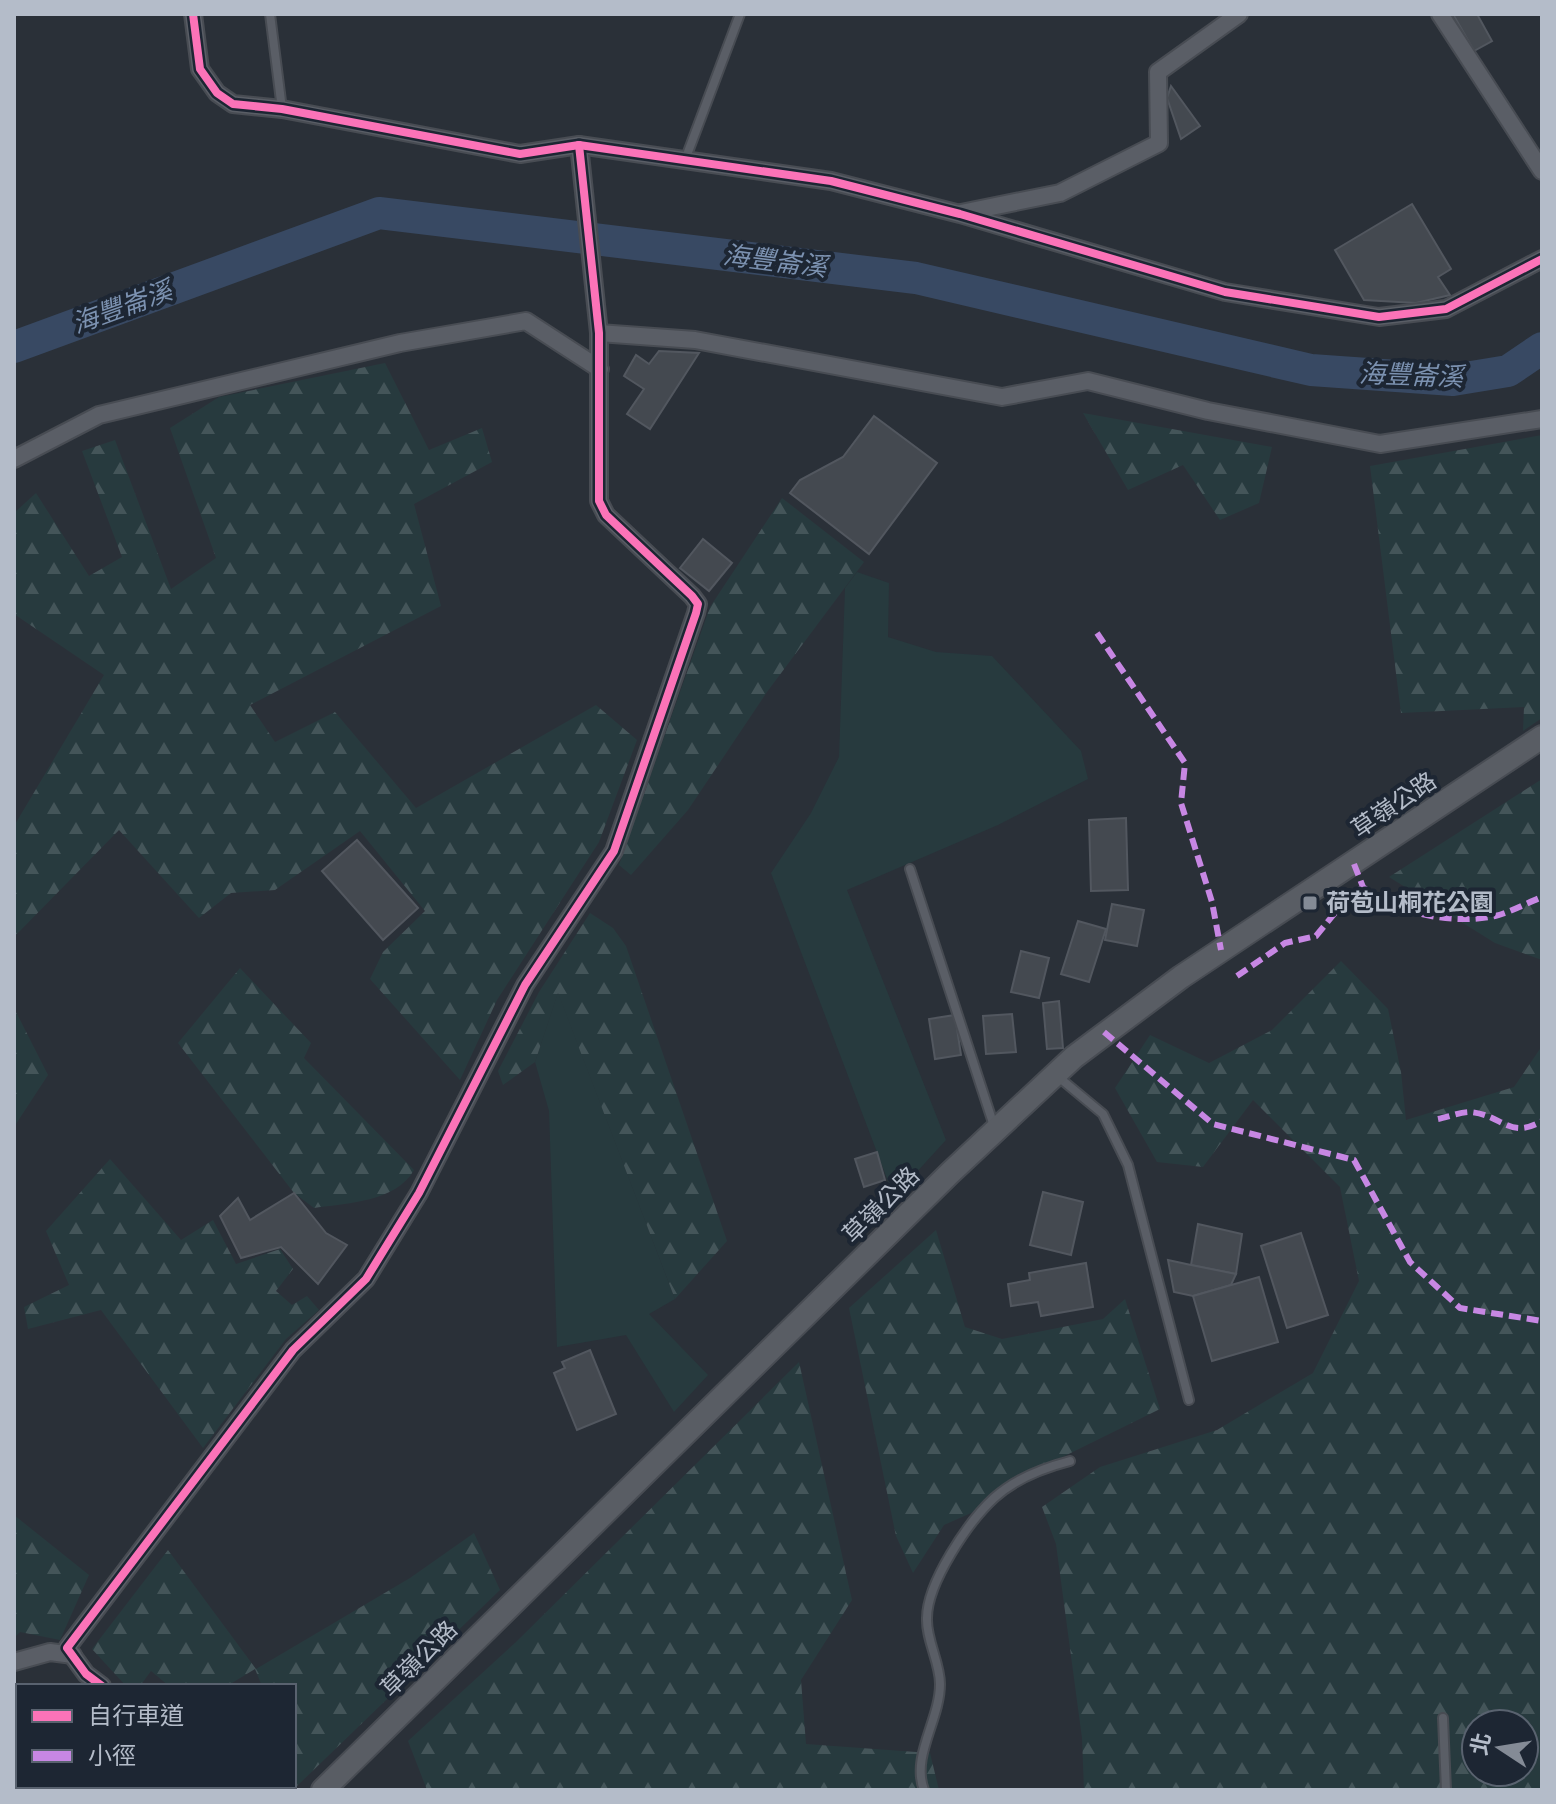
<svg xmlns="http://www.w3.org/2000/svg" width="1556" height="1804" font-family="'Exo 2','Noto Sans TC',sans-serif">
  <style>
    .grass { fill: #273a3e }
    .forest { fill: url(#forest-firs); fill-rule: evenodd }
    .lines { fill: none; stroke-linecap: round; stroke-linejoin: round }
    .river { stroke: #384963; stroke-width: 32 }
    .building { fill: #444950; stroke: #52575f; stroke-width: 2 }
    .service-casing { stroke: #484c53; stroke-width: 12 }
    .minor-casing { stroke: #484c53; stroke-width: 20 }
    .secondary-casing { stroke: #484c53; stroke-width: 26 }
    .service { stroke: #5a5e66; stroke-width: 8 }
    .minor { stroke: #5a5e66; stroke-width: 16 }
    .secondary { stroke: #595d64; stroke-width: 22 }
    .quiet { stroke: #c787e3; stroke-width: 6; stroke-dasharray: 12 6; stroke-linecap: butt }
    .cycleway-casing { stroke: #1d2633; stroke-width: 13 }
    .cycleway { stroke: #fb73b8; stroke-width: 8 }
    .poi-dot { fill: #848b96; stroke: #1d2633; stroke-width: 3 }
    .labels { text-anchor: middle; stroke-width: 8; stroke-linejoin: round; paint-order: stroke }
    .street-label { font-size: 24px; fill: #b4bcc9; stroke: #1d2633 }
    .poi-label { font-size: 24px; font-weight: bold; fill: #b4bcc9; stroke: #1d2633; text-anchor: start }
    .water-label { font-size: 26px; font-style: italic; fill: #7c92b1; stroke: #1d2633 }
  </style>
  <defs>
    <pattern id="forest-firs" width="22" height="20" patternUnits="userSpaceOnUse" patternTransform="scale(2)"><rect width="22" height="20" fill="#273a3e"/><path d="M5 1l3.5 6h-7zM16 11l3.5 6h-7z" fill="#445559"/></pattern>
  </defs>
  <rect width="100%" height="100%" fill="#2a3038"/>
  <g class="grass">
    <path d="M 857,572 L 889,583 L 888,637 L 936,652 L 992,656 L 1081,751 L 1088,779 L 998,825 L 847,890 L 946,1140 L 894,1197 L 771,873 L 811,813 L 839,757 L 845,588 Z"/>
    <path d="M 558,992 L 675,1299 L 649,1314 L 708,1375 L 674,1412 L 626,1335 L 557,1347 L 549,1111 L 535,1062 Z"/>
  </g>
  <g class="forest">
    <path d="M 385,363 L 429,450 L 482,428 L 492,462 L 414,504 L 441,606 L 250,705 L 275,742 L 335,712 L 416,808 L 596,705 L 637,740 L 599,842 L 497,1000 L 460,1080 L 370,979 L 383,952 L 425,911 L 360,831 L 275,890 L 231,893 L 199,918 L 119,830 L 14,937 L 14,826 L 104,675 L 14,614 L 14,513 L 36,493 L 89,576 L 122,557 L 82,451 L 115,440 L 171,589 L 216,558 L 170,428 L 219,397 Z"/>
    <path d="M 1083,413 L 1272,447 L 1259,503 L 1220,520 L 1183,465 L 1128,490 Z"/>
    <path d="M 1542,435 L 1542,718 L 1523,731 L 1524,707 L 1401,713 L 1370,466 Z"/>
    <path d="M 782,498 L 864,562 L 767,692 L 688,810 L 631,875 L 619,865 L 710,607 Z"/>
    <path d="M 1542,779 L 1542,960 L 1495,943 L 1389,877 Z"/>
    <path d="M 590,913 L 613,928 L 626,946 L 727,1241 L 675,1299 L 558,993 L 535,1062 L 503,1085 L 498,1071 L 539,992 Z"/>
    <path d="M 1341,961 L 1388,1009 L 1401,1072 L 1406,1120 L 1514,1087 L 1542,1046 L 1542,1790 L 1084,1790 L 1082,1738 L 1056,1544 L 1042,1507 L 1100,1467 L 1217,1430 L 1313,1373 L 1359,1281 L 1340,1187 L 1253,1100 L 1203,1167 L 1157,1162 L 1115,1088 L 1150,1035 L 1209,1063 L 1272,1030 ZM 1476,1724 L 1524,1724 L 1524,1772 L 1476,1772 Z"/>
    <path d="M 240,968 L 311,1043 L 304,1058 L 414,1170 C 396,1202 347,1203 314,1208 L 294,1193 L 178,1043 Z"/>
    <path d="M 14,1008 L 48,1075 L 14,1127 Z"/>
    <path d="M 110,1159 L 181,1240 L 213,1220 L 236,1264 L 280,1249 L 293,1269 L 276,1291 L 292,1305 L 307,1296 L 319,1310 L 286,1339 L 203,1448 L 101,1310 L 28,1329 L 24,1307 L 69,1285 L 46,1231 Z"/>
    <path d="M 936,1230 L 965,1327 L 1002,1339 L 1103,1319 L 1125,1299 L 1160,1409 L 1022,1477 L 987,1506 L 944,1525 L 913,1573 L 896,1536 L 849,1308 Z"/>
    <path d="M 799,1362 L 852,1600 L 801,1680 L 806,1744 L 930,1753 L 939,1790 L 427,1790 L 408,1741 L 516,1642 Z"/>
    <path d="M 14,1515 L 89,1575 L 60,1640 L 20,1632 L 14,1638 Z"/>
    <path d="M 474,1533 L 500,1590 L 297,1786 L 294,1686 L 262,1686 L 255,1669 L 227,1686 L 169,1686 L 151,1671 L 140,1686 L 126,1686 L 92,1649 L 168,1550 L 256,1669 L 410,1578 Z"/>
  </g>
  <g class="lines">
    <path class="river" d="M 14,347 L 379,213 L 916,278 L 1311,370 L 1453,380 L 1508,371 L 1542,348"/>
  </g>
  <g class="building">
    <path d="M 1453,14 L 1477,14 L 1492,41 L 1474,51 Z"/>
    <path d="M 1171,86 L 1200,126 L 1181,139 L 1167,98 Z"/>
    <path d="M 1412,204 L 1451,269 L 1438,277 L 1450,295 L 1416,303 L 1364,300 L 1335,250 Z"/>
    <path d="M 659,351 L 699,353 L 650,429 L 627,414 L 644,389 L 624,376 L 636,355 L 649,364 Z"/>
    <path d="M 874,416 L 937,463 L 869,554 L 790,493 L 800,480 L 843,457 Z"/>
    <path d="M 703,539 L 732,563 L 709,591 L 680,568 Z"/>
    <path d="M 1126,818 L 1128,890 L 1091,891 L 1089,820 Z"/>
    <path d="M 357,840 L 418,908 L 383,940 L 322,871 Z"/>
    <path d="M 1112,904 L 1144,910 L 1137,946 L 1105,940 Z"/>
    <path d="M 1078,921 L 1106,929 L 1089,982 L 1061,974 Z"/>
    <path d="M 1021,951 L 1049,958 L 1039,998 L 1011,992 Z"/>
    <path d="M 1059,1001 L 1063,1048 L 1047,1049 L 1043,1003 Z"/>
    <path d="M 1012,1014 L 1016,1052 L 986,1054 L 983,1016 Z"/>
    <path d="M 955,1015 L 961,1055 L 935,1059 L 929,1019 Z"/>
    <path d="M 877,1152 L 885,1180 L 864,1187 L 855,1159 Z"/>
    <path d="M 1043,1192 L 1083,1202 L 1071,1255 L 1030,1245 Z"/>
    <path d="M 294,1193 L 326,1233 L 347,1245 L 318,1284 L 281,1247 L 241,1258 L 220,1216 L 238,1198 L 250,1220 Z"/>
    <path d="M 1198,1224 L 1242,1234 L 1236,1274 L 1191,1265 Z"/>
    <path d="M 1301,1233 L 1328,1315 L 1287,1328 L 1261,1246 Z"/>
    <path d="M 1168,1260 L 1191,1265 L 1236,1274 L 1231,1285 L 1193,1296 L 1174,1292 Z"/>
    <path d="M 1086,1263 L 1093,1307 L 1041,1316 L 1038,1302 L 1011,1306 L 1008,1284 L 1030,1280 L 1029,1273 Z"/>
    <path d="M 1259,1277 L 1278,1342 L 1212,1361 L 1193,1296 Z"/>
    <path d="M 590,1350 L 616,1414 L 577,1430 L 554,1373 L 565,1368 L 562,1362 Z"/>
    <path d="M 206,1786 L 272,1786 L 275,1790 L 208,1790 Z"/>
  </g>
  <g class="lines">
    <defs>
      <g id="service">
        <path d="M 270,14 L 282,109"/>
        <path d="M 685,160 L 740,14"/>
        <path d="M 910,869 L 994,1126"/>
        <path d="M 1056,1075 L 1103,1114 L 1128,1165 L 1189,1400"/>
        <path d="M 1443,1718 L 1446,1790"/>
        <path d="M 924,1790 C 911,1756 940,1720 940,1684 C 940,1662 926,1640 927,1618 C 927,1583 968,1522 994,1498 C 1015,1479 1043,1468 1070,1461"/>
      </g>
      <g id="minor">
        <path d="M 193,14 L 200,69 L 217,93 L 233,104 L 282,109 L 520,154 L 579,145 L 831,181 L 960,214 L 1225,292 L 1379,317 L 1446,309 L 1542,259"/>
        <path d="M 1440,14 L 1542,171"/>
        <path d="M 961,213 L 1060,193 L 1159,143 L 1158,72 L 1239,14"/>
        <path d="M 599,333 L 695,340 L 1002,397 L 1088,381 L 1208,411 L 1380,444 L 1542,419"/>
        <path d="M 14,459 L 99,415 L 400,343 L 526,321 L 600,369"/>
        <path d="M 14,1662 L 50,1652 L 73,1655"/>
        <path d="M 102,1686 L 86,1674 L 67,1648 L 293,1350 L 366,1279 L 419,1193 L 525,985 L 614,851 L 696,613 L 698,604 L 692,596 L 606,515 L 599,501 L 599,333 L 579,145"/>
        <path d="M 193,1786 L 196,1790"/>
      </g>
      <path id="secondary" d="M 323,1790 L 950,1173 L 1074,1057 L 1181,977 L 1542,737"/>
    </defs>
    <use href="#service" class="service-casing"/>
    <use href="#minor" class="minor-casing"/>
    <use href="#secondary" class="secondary-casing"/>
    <use href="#service" class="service"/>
    <use href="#minor" class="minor"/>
    <use href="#secondary" class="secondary"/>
    <g class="quiet">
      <path d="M 1097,633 L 1185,763 L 1181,803 L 1212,902 L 1221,950"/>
      <path d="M 1354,864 L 1363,887 C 1397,914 1453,925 1495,916 C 1511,912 1527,903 1542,897"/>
      <path d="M 1237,976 L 1285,943 L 1316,936 L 1343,903 L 1363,887"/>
      <path d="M 1104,1032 L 1213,1124 L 1354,1160 L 1410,1262 L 1460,1308 L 1542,1321"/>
      <path d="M 1438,1119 C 1448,1117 1460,1112 1470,1112 C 1503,1115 1509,1140 1542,1121"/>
    </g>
    <defs>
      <g id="cycleway">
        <path d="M 193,14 L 200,69 L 217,93 L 233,104 L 282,109 L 520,154 L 579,145 L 831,181 L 960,214 L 1225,292 L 1379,317 L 1446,309 L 1542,259"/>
        <path d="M 102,1686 L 86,1674 L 67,1648 L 293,1350 L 366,1279 L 419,1193 L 525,985 L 614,851 L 696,613 L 698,604 L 692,596 L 606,515 L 599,501 L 599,333 L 579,145"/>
      </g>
    </defs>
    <use href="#cycleway" class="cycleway-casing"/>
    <use href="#cycleway" class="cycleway"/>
  </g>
  <rect class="poi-dot" x="1302" y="895" width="16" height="16" rx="4"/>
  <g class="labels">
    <g class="street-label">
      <text transform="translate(1394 805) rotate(-34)" y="8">草嶺公路</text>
      <text transform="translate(881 1205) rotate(-45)" y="8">草嶺公路</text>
      <text transform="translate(419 1659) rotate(-45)" y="8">草嶺公路</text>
    </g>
    <g class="poi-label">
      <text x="1326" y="911">荷苞山桐花公園</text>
    </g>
    <g class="water-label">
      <text transform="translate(775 261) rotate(7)" y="9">海豐崙溪</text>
      <text transform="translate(122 307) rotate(-20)" y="9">海豐崙溪</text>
      <text transform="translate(1411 375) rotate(2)" y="9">海豐崙溪</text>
    </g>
  </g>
  <rect width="1556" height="1804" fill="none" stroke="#b4bcc9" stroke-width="32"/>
  <rect x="16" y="1684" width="280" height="104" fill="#1d2633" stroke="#59626f" stroke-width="2"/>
  <rect x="32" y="1710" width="40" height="12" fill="#fb73b8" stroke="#59626f" stroke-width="2"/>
  <text x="88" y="1724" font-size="24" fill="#b4bcc9">自行車道</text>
  <rect x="32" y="1750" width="40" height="12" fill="#c787e3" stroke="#59626f" stroke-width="2"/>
  <text x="88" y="1764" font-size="24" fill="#b4bcc9">小徑</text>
  <g transform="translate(1500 1748) rotate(282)"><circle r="38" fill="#1d2633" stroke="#59626f" stroke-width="2"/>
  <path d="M0-6L14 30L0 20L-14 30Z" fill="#848b96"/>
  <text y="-12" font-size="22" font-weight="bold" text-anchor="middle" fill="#b4bcc9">北</text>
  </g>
</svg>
